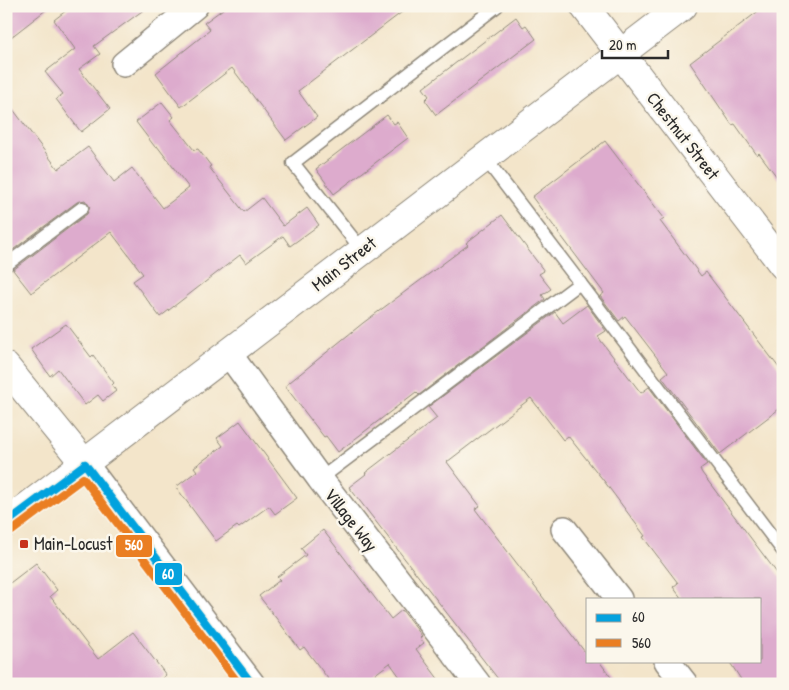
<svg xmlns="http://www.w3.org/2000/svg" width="789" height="690" font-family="'Patrick Hand',sans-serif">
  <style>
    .building { fill: #ddabcd }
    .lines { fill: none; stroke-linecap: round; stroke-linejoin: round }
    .service-casing { stroke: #8f887a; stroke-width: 15 }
    .minor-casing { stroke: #8f887a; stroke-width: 28 }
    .tertiary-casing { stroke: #8f887a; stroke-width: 30 }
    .service { stroke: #fff; stroke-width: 12 }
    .minor { stroke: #fff; stroke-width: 25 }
    .tertiary { stroke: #fff; stroke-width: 28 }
    .bus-1-casing { stroke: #fbf7ec; stroke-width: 11 }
    .bus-2-casing { stroke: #fbf7ec; stroke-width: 11 }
    .bus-1 { stroke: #04a2de; stroke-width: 8 }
    .bus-2 { stroke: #ea7e22; stroke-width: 8 }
    .poi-dot { fill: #c8321e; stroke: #fbf7ec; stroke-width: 2 }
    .labels { text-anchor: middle; stroke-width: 5; stroke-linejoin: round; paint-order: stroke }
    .street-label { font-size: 18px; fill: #2b2b2b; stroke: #fbf7ec }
    .poi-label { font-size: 18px; fill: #2b2b2b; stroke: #fbf7ec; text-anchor: start }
    .line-badge { stroke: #fbf7ec; stroke-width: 2 }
    .badge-label { font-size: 14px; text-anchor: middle; font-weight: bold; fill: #fff }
  </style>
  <rect width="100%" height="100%" fill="#fbf7ec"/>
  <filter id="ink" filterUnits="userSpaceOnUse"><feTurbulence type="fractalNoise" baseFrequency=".02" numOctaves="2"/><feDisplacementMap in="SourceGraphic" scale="10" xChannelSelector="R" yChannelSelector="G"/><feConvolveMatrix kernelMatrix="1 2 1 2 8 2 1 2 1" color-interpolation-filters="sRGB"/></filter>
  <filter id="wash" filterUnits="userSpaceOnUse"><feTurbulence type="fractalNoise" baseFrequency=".0096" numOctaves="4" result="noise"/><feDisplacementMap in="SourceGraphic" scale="20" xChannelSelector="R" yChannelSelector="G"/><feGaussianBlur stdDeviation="1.12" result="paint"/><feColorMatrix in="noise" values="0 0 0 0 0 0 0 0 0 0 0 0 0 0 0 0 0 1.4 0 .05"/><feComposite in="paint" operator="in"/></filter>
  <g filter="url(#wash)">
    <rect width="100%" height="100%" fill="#f3e5ca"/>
    <g id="blocks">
      <g class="building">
        <path d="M 6,6 L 51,6 L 6,41 Z"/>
        <path d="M 72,6 L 149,6 L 94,46 L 100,54 L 79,69 L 110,109 L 81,132 L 56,99 L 63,94 L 45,72 L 75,49 L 54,20 Z"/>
        <path d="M 227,6 L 410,6 L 298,91 L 317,117 L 286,140 L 232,68 L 181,107 L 156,73 L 210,30 L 204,23 Z"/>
        <path d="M 765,6 L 775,6 L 783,17 L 783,185 L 759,153 L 757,155 L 735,124 L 732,125 L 690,63 Z"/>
        <path d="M 516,17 L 523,27 L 526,25 L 536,39 L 436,115 L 425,100 L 429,96 L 423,88 Z"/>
        <path d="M 6,100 L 58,169 L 88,147 L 114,182 L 132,168 L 163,208 L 189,188 L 157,146 L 155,147 L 136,122 L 162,102 L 174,117 L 170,120 L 194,150 L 198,149 L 211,166 L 209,167 L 244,212 L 262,198 L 283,226 L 307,208 L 319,225 L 290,246 L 283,236 L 246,263 L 240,255 L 160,317 L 133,281 L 143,274 L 111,232 L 31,293 L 13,270 L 87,214 L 90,207 L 85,200 L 77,202 L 6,255 Z"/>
        <path d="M 387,115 L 394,124 L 397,122 L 408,138 L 334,194 L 316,169 Z"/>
        <path d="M 605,141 L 664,218 L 660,221 L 701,276 L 706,272 L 783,373 L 783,406 L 720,454 L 662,377 L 668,372 L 625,316 L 619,321 L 600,296 L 604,293 L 532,197 Z"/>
        <path d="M 502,215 L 544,271 L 539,274 L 551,289 L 542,295 L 545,299 L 419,395 L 416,392 L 338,452 L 326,436 L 324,437 L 285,386 L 363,323 L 468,245 L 466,243 Z"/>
        <path d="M 587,305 L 606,331 L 598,336 L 601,341 L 641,393 L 649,387 L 707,464 L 700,469 L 702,473 L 783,581 L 783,684 L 744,684 L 729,661 L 760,661 L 760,599 L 682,599 L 673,587 L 678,583 L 643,537 L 645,536 L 604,481 L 568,436 L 563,440 L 531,398 L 447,462 L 480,506 L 475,509 L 588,656 L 588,661 L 599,661 L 616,684 L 502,684 L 349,487 L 366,474 L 365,473 L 437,418 L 428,407 L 555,312 L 563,323 Z"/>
        <path d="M 66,324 L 91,357 L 93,355 L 114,383 L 112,385 L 116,391 L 103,401 L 98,395 L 85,405 L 58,369 L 50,376 L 31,349 Z"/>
        <path d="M 240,421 L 297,498 L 275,514 L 269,506 L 239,528 L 237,526 L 216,541 L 176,487 L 197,471 L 194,467 L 223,446 L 217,438 Z"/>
        <path d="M 323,530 L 391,619 L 402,610 L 422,636 L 420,638 L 424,643 L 416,649 L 442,684 L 405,684 L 390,663 L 362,684 L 332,684 L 304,647 L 300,650 L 276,618 L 259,596 L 280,580 L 277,577 L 306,555 L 301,548 Z"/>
        <path d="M 36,563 L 57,590 L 50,596 L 98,659 L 133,632 L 166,675 L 155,684 L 6,684 L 6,586 Z"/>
      </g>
    </g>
  </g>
  <g filter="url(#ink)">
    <use href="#blocks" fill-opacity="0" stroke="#8f887a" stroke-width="1"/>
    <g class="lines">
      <defs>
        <g id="service">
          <path d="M 484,157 L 580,283"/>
          <path d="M 362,250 L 293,163 L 497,6"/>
          <path d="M 6,265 L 82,208"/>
          <path d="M 320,479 L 580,283 L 783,551"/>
        </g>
        <g id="minor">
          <path d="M 124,64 L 195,6"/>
          <path d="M 229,354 L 320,479 L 478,684"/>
          <path d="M 85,464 L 252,684"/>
          <path d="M 564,529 L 619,599"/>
          <path d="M 667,661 L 685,684"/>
        </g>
        <g id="tertiary">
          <path d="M 584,6 L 783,265"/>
          <path d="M 6,367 L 85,464"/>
          <path d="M 6,523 L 683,6"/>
        </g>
      </defs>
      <use href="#service" class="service-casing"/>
      <use href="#minor" class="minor-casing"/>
      <use href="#tertiary" class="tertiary-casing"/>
      <use href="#service" class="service"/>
      <use href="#minor" class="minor"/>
      <use href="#tertiary" class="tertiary"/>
      <defs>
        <g id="bus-1">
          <path d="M 85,464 L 252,684"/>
          <path d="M 6,523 L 85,464"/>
        </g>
        <path id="bus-2" d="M 12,531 L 83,478 L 239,684"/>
      </defs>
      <use href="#bus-1" class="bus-1-casing"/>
      <use href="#bus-2" class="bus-2-casing"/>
      <use href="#bus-1" class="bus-1"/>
      <use href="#bus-2" class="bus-2"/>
    </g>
  </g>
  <rect class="poi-dot" x="19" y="539" width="10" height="10" rx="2.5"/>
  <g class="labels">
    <g class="street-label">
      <text transform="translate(683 136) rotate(52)" y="6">Chestnut Street</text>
      <text transform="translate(344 264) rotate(-38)" y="6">Main Street</text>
      <text transform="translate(351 520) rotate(52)" y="6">Village Way</text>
    </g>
    <g class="poi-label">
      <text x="34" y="550">Main-Locust</text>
    </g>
  </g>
  <g class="line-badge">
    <rect x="115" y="534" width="38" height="24" rx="5" fill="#ea7e22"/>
    <rect x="154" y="562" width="29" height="24" rx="5" fill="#04a2de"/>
  </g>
  <g class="badge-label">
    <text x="134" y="550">560</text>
    <text x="168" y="579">60</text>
  </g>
  <rect width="789" height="690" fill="none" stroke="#fbf7ec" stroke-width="25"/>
  <rect x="586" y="598" width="175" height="65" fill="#fbf7ec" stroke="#a8a59f"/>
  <rect x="596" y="614" width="25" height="8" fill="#04a2de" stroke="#a8a59f"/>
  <text x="632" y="622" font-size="15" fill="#2b2b2b">60</text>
  <rect x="596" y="639" width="25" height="8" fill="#ea7e22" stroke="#a8a59f"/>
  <text x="632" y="648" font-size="15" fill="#2b2b2b">560</text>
  <path d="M602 50v8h66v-8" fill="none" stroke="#2b2b2b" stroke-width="2.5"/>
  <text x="609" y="50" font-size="15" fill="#2b2b2b" stroke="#fbf7ec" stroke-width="4" paint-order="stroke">20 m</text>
</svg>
